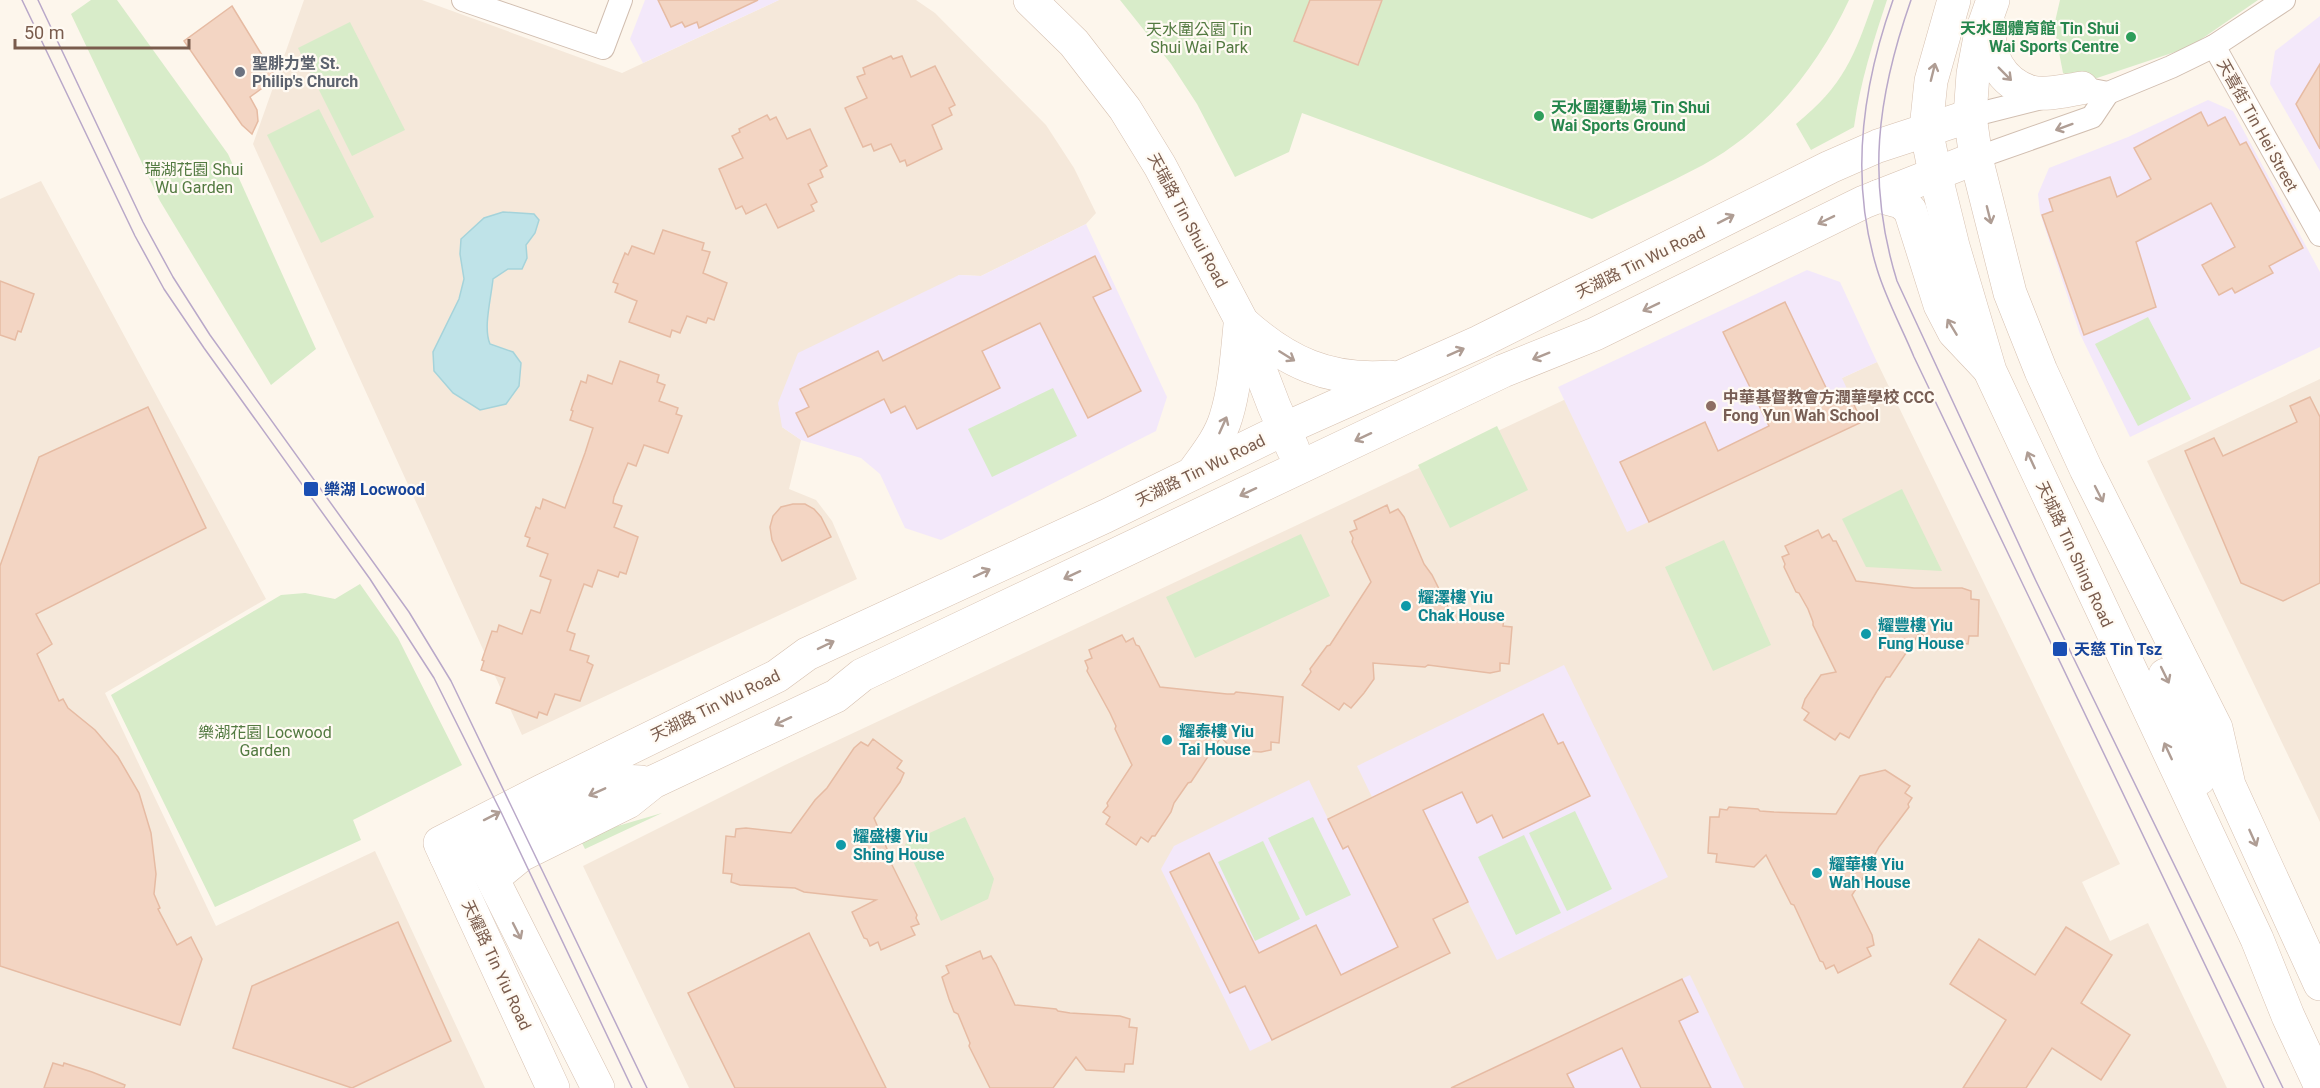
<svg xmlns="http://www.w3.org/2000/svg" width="2320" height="1088" font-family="Roboto,'Noto Sans TC',sans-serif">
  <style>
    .residential { fill: #f5e8da }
    .education { fill: #f3e8fa }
    .green { fill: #d8ecc9 }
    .water { fill: #bfe3e8; stroke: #a5d3da; stroke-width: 1.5 }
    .building { fill: #f3d5c3; stroke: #e6bba3; stroke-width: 1.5 }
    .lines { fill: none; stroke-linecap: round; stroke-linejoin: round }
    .minor-casing { stroke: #d1beb0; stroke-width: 24 }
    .secondary-casing { stroke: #d6c0b0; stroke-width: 34 }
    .minor { stroke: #fff; stroke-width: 22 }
    .secondary { stroke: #fff; stroke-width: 33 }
    .tram { stroke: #b9a8c9; stroke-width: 1.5 }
    .oneway { stroke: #af9d94 }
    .leisure-dot { fill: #2e9e5b; stroke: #fffaf3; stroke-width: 2 }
    .worship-dot { fill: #6b7280; stroke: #fffaf3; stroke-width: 2 }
    .education-dot { fill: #8d6e63; stroke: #fffaf3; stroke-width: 2 }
    .transit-dot { fill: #1a4fb4; stroke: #fffaf3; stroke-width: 2 }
    .culture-dot { fill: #0f9aa8; stroke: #fffaf3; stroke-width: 2 }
    .labels { text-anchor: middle; stroke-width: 4.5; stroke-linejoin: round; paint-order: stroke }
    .leisure-label { font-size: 16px; font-weight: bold; fill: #27864d; stroke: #fffaf3; text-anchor: end }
    .park-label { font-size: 16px; fill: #537a41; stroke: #fffaf3 }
    .worship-label { font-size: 16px; font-weight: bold; fill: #5b616d; stroke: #fffaf3; text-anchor: start }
    .street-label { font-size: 16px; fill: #7a5c4d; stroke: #fffaf3 }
    .education-label { font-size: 16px; font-weight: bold; fill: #785e54; stroke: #fffaf3; text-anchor: start }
    .transit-label { font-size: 16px; font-weight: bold; fill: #164399; stroke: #fffaf3; text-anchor: start }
    .culture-label { font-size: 16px; font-weight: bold; fill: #0d838f; stroke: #fffaf3; text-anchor: start }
  </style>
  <rect width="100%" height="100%" fill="#fdf6ec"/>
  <g class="residential">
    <path d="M 304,0 L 422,0 L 622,73 L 779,0 L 916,0 L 935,13 L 1046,125 L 1074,168 L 1096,213 L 1086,224 L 981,276 L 959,275 L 782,427 L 801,440 L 789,489 L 816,500 L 832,521 L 857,579 L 522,735 L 253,144 Z"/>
    <path d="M 41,181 L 266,599 L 105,693 L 216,926 L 375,851 L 485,1088 L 0,1088 L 0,199 Z"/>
    <path d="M 1877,362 L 2120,864 L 2082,882 L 2110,941 L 2148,923 L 2227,1088 L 689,1088 L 583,866 L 785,765 L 1566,399 L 1842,378 Z"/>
    <path d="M 2320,379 L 2320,822 L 2147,461 Z"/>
  </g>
  <g class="education">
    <path d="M 645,0 L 779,0 L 643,63 L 630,39 Z"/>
    <path d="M 2320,16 L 2320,171 L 2270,84 L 2275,51 Z"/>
    <path d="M 2208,100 L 2233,111 L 2320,272 L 2320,347 L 2130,437 L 2080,334 L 2040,213 L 2038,194 L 2049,168 L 2128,137 Z"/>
    <path d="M 1086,224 L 1167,397 L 1156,431 L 941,540 L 905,528 L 880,474 L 861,458 L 801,440 L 782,427 L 778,403 L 798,353 L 959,275 L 981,276 Z"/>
    <path d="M 1807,270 L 1840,282 L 1877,362 L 1842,378 L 1862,422 L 1627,532 L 1558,387 Z"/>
    <path d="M 1564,665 L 1668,877 L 1497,960 L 1468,902 L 1433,919 L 1450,953 L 1250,1051 L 1161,869 L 1174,846 L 1309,780 L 1328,819 L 1372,797 L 1357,766 Z"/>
    <path d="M 1690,975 L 1744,1088 L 1478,1088 L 1473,1077 Z"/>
  </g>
  <g class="green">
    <path d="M 91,0 L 117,0 L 228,154 L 316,349 L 271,385 L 160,201 L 71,14 Z"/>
    <path d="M 1120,0 L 1849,0 C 1818,66 1769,129 1703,165 C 1667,184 1629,201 1592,219 L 1302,113 L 1289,152 L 1235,177 L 1197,104 L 1171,64 Z"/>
    <path d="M 1874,0 L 1887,0 C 1873,42 1860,83 1854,127 L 1811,150 L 1796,124 C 1844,85 1854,57 1874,0 Z"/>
    <path d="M 2060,0 L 2258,0 L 2190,47 L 2085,82 L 2063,73 L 2054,26 Z"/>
    <path d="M 350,22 L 405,130 L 352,156 L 298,48 Z"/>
    <path d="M 319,109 L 374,217 L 321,243 L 267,135 Z"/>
    <path d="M 2148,317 L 2191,399 L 2138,426 L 2095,344 Z"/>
    <path d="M 1053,388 L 1077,436 L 992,477 L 968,429 Z"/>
    <path d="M 1497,426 L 1528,490 L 1450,528 L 1418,465 Z"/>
    <path d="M 1902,489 L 1942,571 L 1866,567 L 1842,519 Z"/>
    <path d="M 1301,534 L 1330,596 L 1195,658 L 1166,597 Z"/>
    <path d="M 1724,540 L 1771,645 L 1713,671 L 1665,567 Z"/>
    <path d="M 360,584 L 398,638 L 462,765 L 353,820 L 361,840 L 215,907 L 111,695 L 281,595 L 305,593 L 335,599 Z"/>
    <path d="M 1575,811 L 1612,889 L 1567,911 L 1529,833 Z"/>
    <path d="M 662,813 L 585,849 L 581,841 L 604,830 Z"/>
    <path d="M 965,817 L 994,879 L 988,899 L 941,921 L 905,844 Z"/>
    <path d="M 1313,817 L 1351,895 L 1306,916 L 1268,838 Z"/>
    <path d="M 1524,835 L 1561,913 L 1516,935 L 1478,857 Z"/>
    <path d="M 1263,841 L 1300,919 L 1255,941 L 1218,862 Z"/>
  </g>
  <path class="water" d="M 503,212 L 534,214 L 539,220 L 535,233 L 526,245 L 527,258 L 522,269 L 508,269 L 493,279 C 491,299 483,328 490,344 L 513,352 L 521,363 L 519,386 L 506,404 L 480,410 L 453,393 L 434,371 L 433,352 L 459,299 L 464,279 L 460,254 L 461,239 L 484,218 Z"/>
  <g class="building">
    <path d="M 658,0 L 758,0 L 699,28 L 697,22 L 685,27 L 682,22 L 671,27 Z"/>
    <path d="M 1310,0 L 1382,0 L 1358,65 L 1294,41 Z"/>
    <path d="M 232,6 L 276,78 L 250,97 L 257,110 L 258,121 L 252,134 L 242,125 L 184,41 Z"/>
    <path d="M 891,56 L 893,59 L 902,56 L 911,77 L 935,66 L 955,105 L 949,108 L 952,115 L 932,125 L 942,149 L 907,166 L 905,160 L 900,162 L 891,144 L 874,151 L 871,144 L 863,147 L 845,108 L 867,98 L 857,77 L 865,74 L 863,68 Z"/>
    <path d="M 2320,64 L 2320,149 L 2296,104 Z"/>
    <path d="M 2201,112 L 2208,126 L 2225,117 L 2240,145 L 2246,142 L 2303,248 L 2269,266 L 2273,273 L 2235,293 L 2232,288 L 2219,295 L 2202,265 L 2235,247 L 2211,203 L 2136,242 L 2156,307 L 2084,335 L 2042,215 L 2053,211 L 2049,199 L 2110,177 L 2117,197 L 2151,179 L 2134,148 Z"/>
    <path d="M 767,115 L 770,120 L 776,117 L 787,139 L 810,129 L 827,166 L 820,170 L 823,177 L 808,184 L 817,202 L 811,205 L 814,211 L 778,228 L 766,204 L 746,214 L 742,206 L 736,209 L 719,169 L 743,158 L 732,136 L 740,132 L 739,129 Z"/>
    <path d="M 663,230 L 704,243 L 702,250 L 710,252 L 703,273 L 727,283 L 714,320 L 708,318 L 706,323 L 687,316 L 680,333 L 672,330 L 670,337 L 629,322 L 637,301 L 615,292 L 618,284 L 613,282 L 625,253 L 628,255 L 632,246 L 654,254 Z"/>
    <path d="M 1095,256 L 1111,289 L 1093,297 L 1141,391 L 1088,418 L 1040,323 L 982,351 L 1000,388 L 917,429 L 905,406 L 891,413 L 884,399 L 808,437 L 796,413 L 809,407 L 800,389 L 878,351 L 883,361 Z"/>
    <path d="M 0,281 L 34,294 L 21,332 L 18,331 L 15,340 L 0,335 Z"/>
    <path d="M 1785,302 L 1831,398 L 1847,390 L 1862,422 L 1649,522 L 1620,462 L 1705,422 L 1718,451 L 1769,426 L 1723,332 Z"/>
    <path d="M 620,361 L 659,375 L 657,382 L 665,385 L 659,401 L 678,408 L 676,414 L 682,416 L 668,453 L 644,445 L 636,466 L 628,463 L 614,497 L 613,503 L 622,506 L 614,527 L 638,537 L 626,574 L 620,572 L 618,577 L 598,570 L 592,587 L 584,584 L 567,631 L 575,634 L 570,650 L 589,656 L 587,662 L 593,665 L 580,701 L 555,694 L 547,715 L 539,712 L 537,718 L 496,703 L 505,678 L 481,670 L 484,661 L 482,660 L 492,631 L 497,632 L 499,625 L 522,634 L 531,610 L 540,613 L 551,580 L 540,576 L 548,554 L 527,546 L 530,538 L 525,536 L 536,507 L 540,509 L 543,499 L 565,508 L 585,453 L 593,428 L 570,420 L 573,411 L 571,410 L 581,381 L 586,383 L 588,375 L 612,384 Z"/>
    <path d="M 2310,397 L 2320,417 L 2320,583 L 2283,601 L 2241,583 L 2185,451 L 2214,438 L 2223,456 L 2297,422 L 2290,406 Z"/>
    <path d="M 148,407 L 206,528 L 36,614 L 52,644 L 37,654 L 59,701 L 63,699 L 68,708 L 95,730 L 118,757 L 139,793 L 151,833 L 156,874 L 154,894 L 160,908 L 158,909 L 177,945 L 191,937 L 202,959 L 180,1025 L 0,966 L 0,566 L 39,457 Z"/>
    <path d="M 793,504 L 805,504 L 814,509 L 821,517 L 831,537 L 782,561 L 772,540 L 770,527 L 773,516 L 781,507 Z"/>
    <path d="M 1387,505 L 1390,513 L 1398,509 L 1404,517 L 1424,564 L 1432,575 L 1450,611 L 1495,615 L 1497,618 L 1504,618 L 1503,626 L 1512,627 L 1509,664 L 1500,663 L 1500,671 L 1490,673 L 1428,665 L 1425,667 L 1373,663 L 1374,679 L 1364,693 L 1351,708 L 1344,703 L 1339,710 L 1302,685 L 1311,672 L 1310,669 L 1327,646 L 1330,645 L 1371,582 L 1352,542 L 1353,538 L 1350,532 L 1357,529 L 1354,521 Z"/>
    <path d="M 1818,530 L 1822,538 L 1829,534 L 1833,541 L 1836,541 L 1856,581 L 1914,588 L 1962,588 L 1971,591 L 1971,599 L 1979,600 L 1978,636 L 1969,636 L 1968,644 L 1961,643 L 1959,646 L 1930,644 L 1920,632 L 1890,677 L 1886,677 L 1877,691 L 1849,738 L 1840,733 L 1835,740 L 1804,720 L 1809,713 L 1802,708 L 1805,699 L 1821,675 L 1836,672 L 1813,625 L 1813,622 L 1808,609 L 1799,593 L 1796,592 L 1784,567 L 1785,564 L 1782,557 L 1789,554 L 1785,546 Z"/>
    <path d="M 1122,635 L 1126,642 L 1133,638 L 1136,645 L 1139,646 L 1160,687 L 1227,694 L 1234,694 L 1236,692 L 1283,697 L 1279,743 L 1271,742 L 1271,750 L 1261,752 L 1233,750 L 1221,737 L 1191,782 L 1188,783 L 1174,803 L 1171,812 L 1155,836 L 1152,836 L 1148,842 L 1141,837 L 1136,845 L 1106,824 L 1110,817 L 1103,812 L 1108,806 L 1107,803 L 1132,765 L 1115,729 L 1116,726 L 1110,713 L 1087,671 L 1088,668 L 1085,661 L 1092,658 L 1089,650 Z"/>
    <path d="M 1543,714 L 1558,744 L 1563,742 L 1590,796 L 1503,838 L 1492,815 L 1477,823 L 1462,792 L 1423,810 L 1468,902 L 1433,919 L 1450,953 L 1272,1040 L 1245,986 L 1230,993 L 1170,872 L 1209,853 L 1259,953 L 1316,925 L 1341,975 L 1398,947 L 1348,846 L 1343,849 L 1328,819 Z"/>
    <path d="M 873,739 L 902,761 L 897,768 L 904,773 L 900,782 L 874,818 L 890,856 L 889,859 L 917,915 L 916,918 L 919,924 L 911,927 L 915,935 L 881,950 L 878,942 L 870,946 L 867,939 L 864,938 L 852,912 L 876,900 L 804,892 L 795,888 L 740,885 L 731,882 L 732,874 L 723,873 L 726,836 L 735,837 L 736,829 L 746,828 L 791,833 L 815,800 L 827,788 L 854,748 L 861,742 L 868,746 Z"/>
    <path d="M 1885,770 L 1910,786 L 1905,793 L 1912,798 L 1908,804 L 1909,807 L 1879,847 L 1873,858 L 1874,861 L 1852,895 L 1872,935 L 1874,945 L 1867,948 L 1871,956 L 1838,973 L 1834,965 L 1826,969 L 1823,962 L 1820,961 L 1794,905 L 1791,904 L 1766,855 L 1754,867 L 1716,862 L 1717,854 L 1708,853 L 1710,817 L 1719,817 L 1720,809 L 1727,810 L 1729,807 L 1758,809 L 1760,811 L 1774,812 L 1836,814 L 1860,776 Z"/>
    <path d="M 398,922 L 451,1041 L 352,1088 L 233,1048 L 252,986 Z"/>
    <path d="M 2066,927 L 2112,955 L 2081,1003 L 2130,1035 L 2101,1080 L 2052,1048 L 2026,1088 L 1963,1088 L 2006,1020 L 1950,984 L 1979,939 L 2035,975 Z"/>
    <path d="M 809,933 L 886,1088 L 735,1088 L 688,993 Z"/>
    <path d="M 980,951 L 983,959 L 991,956 L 996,964 L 1015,1005 L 1056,1009 L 1058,1011 L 1070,1013 L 1120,1016 L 1130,1019 L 1129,1027 L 1137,1028 L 1133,1064 L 1125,1064 L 1124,1072 L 1086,1070 L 1076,1057 L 1053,1088 L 990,1088 L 969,1046 L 970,1043 L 958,1014 L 954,1012 L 949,999 L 942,977 L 949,973 L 946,966 Z"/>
    <path d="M 1682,979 L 1698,1012 L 1679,1021 L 1711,1088 L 1641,1088 L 1622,1048 L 1567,1074 L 1574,1088 L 1451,1088 Z"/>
    <path d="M 53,1063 L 63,1066 L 64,1063 L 92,1072 L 125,1085 L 124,1088 L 44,1088 Z"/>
  </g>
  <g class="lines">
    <defs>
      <g id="minor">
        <path d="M 463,0 L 603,48 L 621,0"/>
        <path d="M 2214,46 L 2320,235"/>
        <path d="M 1970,116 L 2082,88 L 2108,93 L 2171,67 L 2214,46 L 2284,0"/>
        <path d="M 1976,158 L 2092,117 L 2108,93"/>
      </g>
      <g id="secondary">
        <path d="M 1030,0 L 1074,43 L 1125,109 L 1160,166 L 1241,320 L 1274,406 L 1293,449"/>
        <path d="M 1954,0 L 1931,81 L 1926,129 L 1935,173 L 1953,246 L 1990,371 L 2257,939 L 2288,1016 L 2320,1085"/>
        <path d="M 1993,0 L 1980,37 L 1973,74 L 1970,116 L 1976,158 L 2010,293 L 2041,371 L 2086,469 L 2216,728 L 2229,785 L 2320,984"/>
        <path d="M 1990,26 C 1986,54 2001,83 2031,92 C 2046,96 2067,90 2082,88"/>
        <path d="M 1879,196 L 1901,202 L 1910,210 L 1940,305 L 1954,332 L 1987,367"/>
        <path d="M 1242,322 C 1286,362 1329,382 1390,377"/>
        <path d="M 1193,473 C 1205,456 1220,438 1226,417 C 1235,388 1237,355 1240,325"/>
        <path d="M 2165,675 C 2180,706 2205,742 2200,778"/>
        <path d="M 446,856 L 463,851 L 480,854 L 598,1088"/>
        <path d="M 462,865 L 511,832 L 552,812 L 620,781 L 641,782"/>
        <path d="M 493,878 L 521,855 L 628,802 L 653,782 L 836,696 L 862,675 L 1503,371 L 1595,334 L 1864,202 L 1976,158"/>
        <path d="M 553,1088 L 440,843 L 542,791 L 777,676 L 807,654 L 1106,516 L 1284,429 L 1479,342 L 1830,167 L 1878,146 L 1970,116"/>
      </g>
    </defs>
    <use href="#minor" class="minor-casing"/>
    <use href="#secondary" class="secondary-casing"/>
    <use href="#minor" class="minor"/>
    <use href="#secondary" class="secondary"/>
    <g class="tram">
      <path d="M 22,0 L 135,236 L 164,289 L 204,348 L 370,579 L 434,678 L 501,812 L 632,1088"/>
      <path d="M 38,0 L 143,222 L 173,277 L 210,335 L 409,612 L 451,681 L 647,1088"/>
      <path d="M 1893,0 C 1862,87 1849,178 1877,269 C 1886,299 1902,328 1914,357 L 2264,1088"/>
      <path d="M 1911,0 C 1877,97 1866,181 1897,281 L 2036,581 L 2283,1088"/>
    </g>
  </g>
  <defs><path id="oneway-shaft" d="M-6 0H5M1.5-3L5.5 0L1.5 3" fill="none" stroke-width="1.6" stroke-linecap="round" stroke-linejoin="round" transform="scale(1.5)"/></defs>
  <g class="oneway">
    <use href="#oneway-shaft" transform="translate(1933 72) rotate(-76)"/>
    <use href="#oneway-shaft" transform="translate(2005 74) rotate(45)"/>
    <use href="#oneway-shaft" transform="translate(2064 127) rotate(160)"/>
    <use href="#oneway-shaft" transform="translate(1989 215) rotate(76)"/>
    <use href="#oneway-shaft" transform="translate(1726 219) rotate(-27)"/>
    <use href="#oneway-shaft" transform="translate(1826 220) rotate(154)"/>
    <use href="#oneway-shaft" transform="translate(1651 307) rotate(154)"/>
    <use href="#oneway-shaft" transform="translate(1952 327) rotate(-121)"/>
    <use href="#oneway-shaft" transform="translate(1456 352) rotate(-24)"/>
    <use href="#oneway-shaft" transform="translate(1287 356) rotate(32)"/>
    <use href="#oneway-shaft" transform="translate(1541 356) rotate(158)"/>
    <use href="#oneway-shaft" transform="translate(1223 425) rotate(-66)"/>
    <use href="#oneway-shaft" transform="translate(1363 437) rotate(155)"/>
    <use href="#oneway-shaft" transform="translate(2031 460) rotate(-115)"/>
    <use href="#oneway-shaft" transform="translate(1248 492) rotate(155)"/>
    <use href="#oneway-shaft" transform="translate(2099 494) rotate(63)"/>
    <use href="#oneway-shaft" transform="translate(982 573) rotate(-25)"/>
    <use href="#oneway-shaft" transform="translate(1072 575) rotate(155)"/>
    <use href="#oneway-shaft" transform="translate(826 645) rotate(-26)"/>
    <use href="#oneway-shaft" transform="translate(2165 675) rotate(64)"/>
    <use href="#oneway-shaft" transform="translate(783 721) rotate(155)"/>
    <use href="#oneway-shaft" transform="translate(2168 751) rotate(-115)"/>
    <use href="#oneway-shaft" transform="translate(597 792) rotate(156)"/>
    <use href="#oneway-shaft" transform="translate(492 816) rotate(-27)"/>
    <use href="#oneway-shaft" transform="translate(2253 838) rotate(66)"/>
    <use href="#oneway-shaft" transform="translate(517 931) rotate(63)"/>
  </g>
  <g class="leisure-dot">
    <circle cx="2131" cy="37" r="6"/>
    <circle cx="1539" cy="116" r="6"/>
  </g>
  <circle class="worship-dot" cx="240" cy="72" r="6"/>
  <circle class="education-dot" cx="1711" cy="406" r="6"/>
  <g class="transit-dot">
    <rect x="303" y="481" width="16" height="16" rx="3"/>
    <rect x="2052" y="641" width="16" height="16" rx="3"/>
  </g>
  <g class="culture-dot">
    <circle cx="1406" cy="606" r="6"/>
    <circle cx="1866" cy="634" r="6"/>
    <circle cx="1167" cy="740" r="6"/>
    <circle cx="841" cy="845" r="6"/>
    <circle cx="1817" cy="873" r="6"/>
  </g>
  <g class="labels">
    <g class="leisure-label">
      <text x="2119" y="34">天水圍體育館 Tin Shui<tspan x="2119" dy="18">Wai Sports Centre</tspan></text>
      <text x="1551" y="113" text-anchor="start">天水圍運動場 Tin Shui<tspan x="1551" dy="18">Wai Sports Ground</tspan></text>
    </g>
    <g class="park-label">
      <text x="1199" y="35">天水圍公園 Tin<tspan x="1199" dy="18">Shui Wai Park</tspan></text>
      <text x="194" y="175">瑞湖花園 Shui<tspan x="194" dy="18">Wu Garden</tspan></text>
      <text x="265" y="738">樂湖花園 Locwood<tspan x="265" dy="18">Garden</tspan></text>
    </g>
    <g class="worship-label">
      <text x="252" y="69">聖腓力堂 St.<tspan x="252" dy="18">Philip's Church</tspan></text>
    </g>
    <g class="street-label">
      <text transform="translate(2258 125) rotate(61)" y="6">天喜街 Tin Hei Street</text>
      <text transform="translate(1188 220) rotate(62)" y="6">天瑞路 Tin Shui Road</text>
      <text transform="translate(1640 262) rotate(-26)" y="6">天湖路 Tin Wu Road</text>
      <text transform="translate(1200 470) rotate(-26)" y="6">天湖路 Tin Wu Road</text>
      <text transform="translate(2075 554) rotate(65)" y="6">天城路 Tin Shing Road</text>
      <text transform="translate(715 705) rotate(-26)" y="6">天湖路 Tin Wu Road</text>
      <text transform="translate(497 965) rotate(65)" y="6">天耀路 Tin Yiu Road</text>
    </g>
    <g class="education-label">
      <text x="1723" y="403">中華基督教會方潤華學校 CCC<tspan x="1723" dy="18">Fong Yun Wah School</tspan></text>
    </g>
    <g class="transit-label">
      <text x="324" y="495">樂湖 Locwood</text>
      <text x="2074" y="655">天慈 Tin Tsz</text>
    </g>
    <g class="culture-label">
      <text x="1418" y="603">耀澤樓 Yiu<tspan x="1418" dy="18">Chak House</tspan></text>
      <text x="1878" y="631">耀豐樓 Yiu<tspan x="1878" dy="18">Fung House</tspan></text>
      <text x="1179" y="737">耀泰樓 Yiu<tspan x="1179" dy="18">Tai House</tspan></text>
      <text x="853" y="842">耀盛樓 Yiu<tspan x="853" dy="18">Shing House</tspan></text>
      <text x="1829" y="870">耀華樓 Yiu<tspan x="1829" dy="18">Wah House</tspan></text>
    </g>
  </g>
  <path d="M15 39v9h174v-9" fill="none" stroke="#7a5c4d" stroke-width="3"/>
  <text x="24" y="39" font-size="18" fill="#7a5c4d" stroke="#fffaf3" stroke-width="4.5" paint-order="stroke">50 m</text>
</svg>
